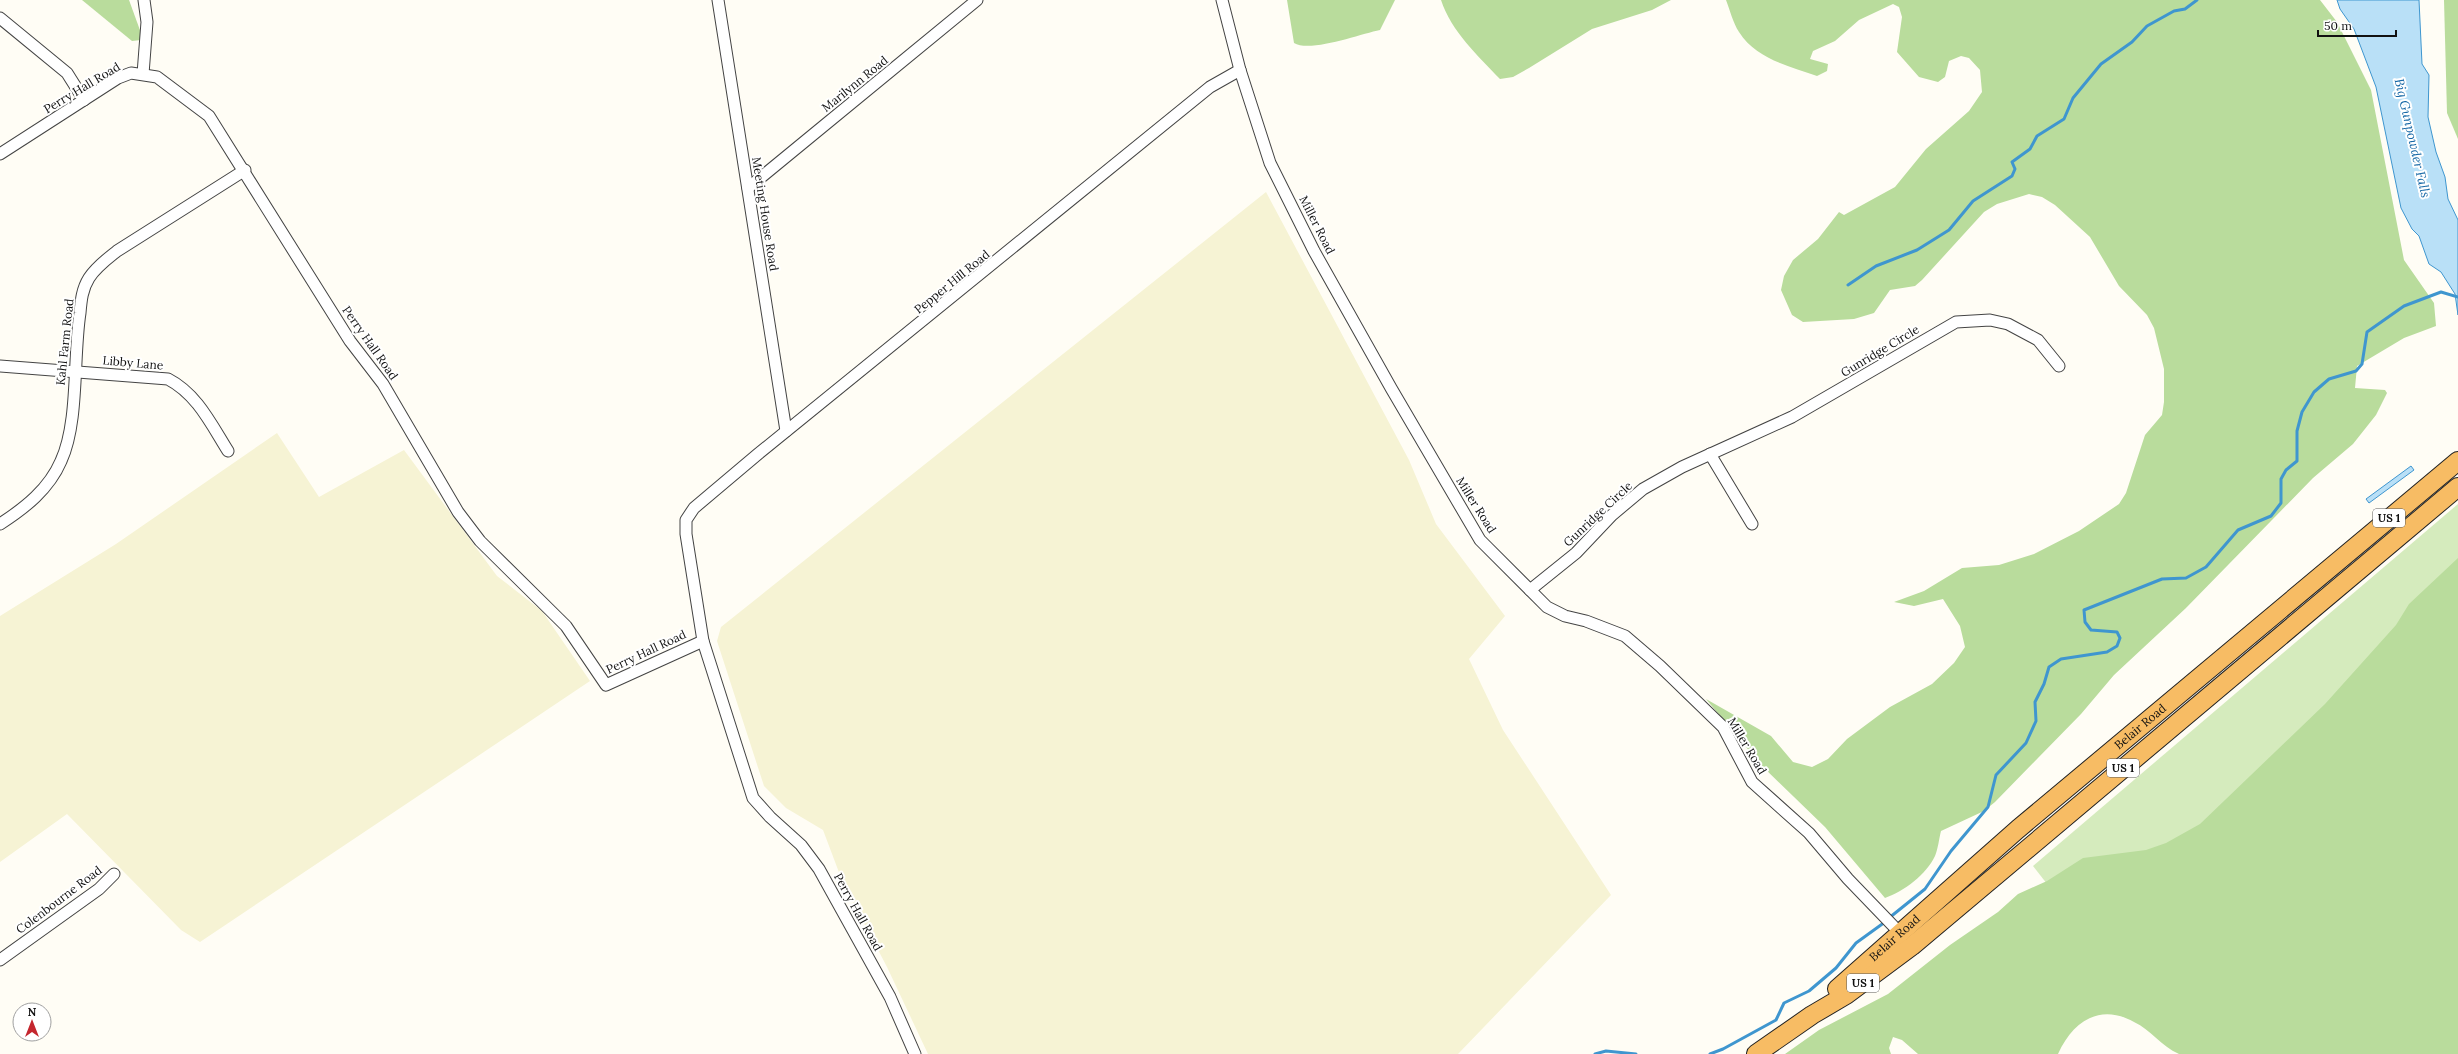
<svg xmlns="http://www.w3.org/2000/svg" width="2458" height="1054" font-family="Lora,serif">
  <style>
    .farmland { fill: #f6f3d4 }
    .green { fill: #d5ebbd }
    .forest { fill: #b9dc9c }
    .water { fill: #b9e0f7; stroke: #3f96cf }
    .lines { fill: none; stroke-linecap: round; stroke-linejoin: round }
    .stream { stroke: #3f96cf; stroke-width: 3 }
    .minor-casing { stroke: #444; stroke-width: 13 }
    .trunk-casing { stroke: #222; stroke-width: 20 }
    .minor { stroke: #fff; stroke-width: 11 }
    .trunk { stroke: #f7bc64; stroke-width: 18 }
    .labels { text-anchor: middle; stroke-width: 4; stroke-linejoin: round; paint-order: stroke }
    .shield { fill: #fff; stroke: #585858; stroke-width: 1 }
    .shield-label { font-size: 11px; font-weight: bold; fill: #111 }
    .street-label { font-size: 12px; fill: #111; stroke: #fff }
    .water-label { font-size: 13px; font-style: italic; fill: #1768a6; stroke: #fff }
  </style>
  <rect width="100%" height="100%" fill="#fffdf5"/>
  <g class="farmland">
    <path d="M 1266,192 L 1409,460 L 1436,524 L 1505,616 L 1469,659 L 1503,730 L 1611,895 L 1458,1054 L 928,1054 L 887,967 L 843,883 L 823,830 L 786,808 L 764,786 L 717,641 L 721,627 Z"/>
    <path d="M 277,433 L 319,497 L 404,450 L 497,576 L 542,611 L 590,681 L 200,942 L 181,930 L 67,814 L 0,862 L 0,616 L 116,544 Z"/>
  </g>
  <path class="green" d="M 2458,504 L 2458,1054 L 2180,1054 L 2033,866 Z"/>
  <g class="forest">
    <path d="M 82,0 L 129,0 L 141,33 L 141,40 L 132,41 Z"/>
    <path d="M 1287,0 L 1395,0 L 1380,30 C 1360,34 1310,53 1294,43 Z"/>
    <path d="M 1441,0 L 1671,0 L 1652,10 L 1592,29 L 1529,68 L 1513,77 L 1500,79 C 1478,56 1451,31 1441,0 Z"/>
    <path d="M 1726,0 L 2320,0 L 2337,22 L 2371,90 L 2404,260 L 2434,303 L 2436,326 L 2404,338 L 2357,366 L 2355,388 L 2385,390 L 2387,393 L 2376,415 L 2353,444 L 2313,478 L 2186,608 L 2114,675 L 2081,714 L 1995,802 L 1984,811 L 1941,831 C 1939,839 1938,849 1935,856 C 1926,875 1904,891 1885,898 L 1825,827 L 1761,765 L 1706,699 L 1771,736 L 1793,762 L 1812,767 L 1828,759 L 1847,739 L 1890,707 L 1932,684 L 1954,663 L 1965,647 L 1960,626 L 1943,599 L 1914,606 L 1894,602 L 1924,591 L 1962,568 L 1999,565 L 2034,554 L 2079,531 L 2119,504 L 2126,493 L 2145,435 L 2162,415 L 2164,402 L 2164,369 L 2154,328 L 2147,315 L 2119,286 L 2090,237 L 2055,205 L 2042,197 L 2029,194 L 1997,204 L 1984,212 L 1922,280 L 1915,286 L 1890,290 L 1874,313 L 1854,319 L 1803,322 L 1792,315 L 1781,290 L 1784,276 L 1793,260 L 1818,239 L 1839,212 L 1844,215 L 1895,187 L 1926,149 L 1969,111 L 1982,92 L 1980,70 L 1969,58 L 1961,56 L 1949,61 L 1945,77 L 1938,82 L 1919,77 L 1897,52 L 1902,17 L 1899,7 L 1893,4 L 1859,20 L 1835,41 L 1813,51 L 1810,59 L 1828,64 L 1827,71 L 1817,76 C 1789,66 1756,59 1739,32 C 1733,23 1730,10 1726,0 Z"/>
    <path d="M 2444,0 L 2458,0 L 2458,139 L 2447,113 Z"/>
    <path d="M 2458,558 L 2458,1054 L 2179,1054 C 2161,1046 2151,1030 2134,1022 C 2100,1003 2073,1021 2058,1054 L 1918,1054 L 1902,1040 L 1893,1037 L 1889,1048 L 1891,1054 L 1785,1054 L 1819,1030 L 1888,994 L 1950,945 L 1998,912 L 2018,894 L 2047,881 L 2083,858 L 2146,850 L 2166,843 L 2200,824 L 2325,704 L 2396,625 L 2409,604 Z"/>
  </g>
  <g class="water">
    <path d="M 2337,0 L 2419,0 L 2422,64 L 2429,75 L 2428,117 L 2436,152 L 2445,177 L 2448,199 L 2458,220 L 2458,315 L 2455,294 L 2441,272 L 2429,264 L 2419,236 L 2412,229 L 2401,208 L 2376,87 L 2354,29 L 2340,9 Z"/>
    <path d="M 2411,466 L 2414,470 L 2369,503 L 2366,499 Z"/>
  </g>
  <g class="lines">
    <g class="stream">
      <path d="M 1848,285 L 1876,266 L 1917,250 L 1949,230 L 1973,201 L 2012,176 L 2015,169 L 2012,162 L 2030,149 L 2037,136 L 2064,119 L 2073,98 L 2101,64 L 2132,42 L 2147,26 L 2174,11 L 2185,9 L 2197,0"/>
      <path d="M 1889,918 L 1925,889 L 1951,851 L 1988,807 L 1996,775 L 2026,743 L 2036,721 L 2035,702 L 2044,684 L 2049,667 L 2061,659 L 2107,652 L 2117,646 L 2120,638 L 2117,632 L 2091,630 L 2085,622 L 2084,610 L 2162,579 L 2186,578 L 2206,567 L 2238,530 L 2271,516 L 2281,503 L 2281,479 L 2286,470 L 2297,461 L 2297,431 L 2302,412 L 2314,392 L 2329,379 L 2356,371 L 2362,364 L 2367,332 L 2404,306 L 2441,292 L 2458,297"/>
      <path d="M 1595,1054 L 1606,1051 L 1636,1054"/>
      <path d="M 1710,1054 L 1723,1049 L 1776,1020 L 1784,1003 L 1809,991 L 1836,968 L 1856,943 L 1885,922"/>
    </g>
    <defs>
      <g id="minor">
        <path d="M 718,0 L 786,431"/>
        <path d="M 1222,0 L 1240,70 L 1270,163 L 1314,251 L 1391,388 L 1480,540 L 1547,607 L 1565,616 L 1586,621 L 1625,636 L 1660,666 L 1723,727 L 1752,782 L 1809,833 L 1848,879 L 1900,933"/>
        <path d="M 0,18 L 67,73 L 84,100"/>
        <path d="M 143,74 L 147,22 L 144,0"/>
        <path d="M 0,154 L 118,78 L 131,73 L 157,77 L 209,116 L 350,341 L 383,384 L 458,512 L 480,541 L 566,626 L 606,685 L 703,641"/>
        <path d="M 748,188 L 977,0"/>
        <path d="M 0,366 L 168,379 C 197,394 211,424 228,451"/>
        <path d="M 1710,454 L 1752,524"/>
        <path d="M 0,524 C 25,508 49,489 61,461 C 79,422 73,358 80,313 C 81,301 82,289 89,278 C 96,267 107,259 117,251 L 245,170"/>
        <path d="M 1530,590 L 1576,553 L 1612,515 L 1643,489 L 1682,467 L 1792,417 L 1956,322 L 1990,320 L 2008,324 L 2038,340 L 2059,366"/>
        <path d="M 0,960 L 99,889 L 114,874"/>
        <path d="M 915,1054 L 890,997 L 819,869 L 801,845 L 770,817 L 753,798 L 703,641 L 686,534 L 686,520 L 694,508 L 758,454 L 1210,87 L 1240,70"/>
      </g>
      <g id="trunk">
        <path id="s1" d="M 1837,989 L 2018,829 L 2458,461"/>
        <path d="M 1756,1054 L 1812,1015 L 1846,995 L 1912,946 L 2458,487"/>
      </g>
    </defs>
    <use href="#minor" class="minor-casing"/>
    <use href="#trunk" class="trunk-casing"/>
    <use href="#minor" class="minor"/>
    <use href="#trunk" class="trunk"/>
  </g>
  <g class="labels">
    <g class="shield">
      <rect x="2373" y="509" width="32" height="18" rx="3"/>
      <rect x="2107" y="759" width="32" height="18" rx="3"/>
      <rect x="1847" y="974" width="32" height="18" rx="3"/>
    </g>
    <g class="shield-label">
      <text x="2389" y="522">US 1</text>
      <text x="2123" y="772">US 1</text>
      <text x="1863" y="987">US 1</text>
    </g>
    <g class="street-label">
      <text transform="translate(855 84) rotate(-39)" y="4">Marilynn Road</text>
      <text transform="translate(82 88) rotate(-31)" y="4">Perry Hall Road</text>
      <text transform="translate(765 214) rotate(81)" y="4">Meeting House Road</text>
      <text transform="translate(1317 225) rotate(63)" y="4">Miller Road</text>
      <text transform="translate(952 282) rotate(-39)" y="4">Pepper Hill Road</text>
      <text transform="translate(65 342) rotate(-84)" y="4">Kahl Farm Road</text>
      <text transform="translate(370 343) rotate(55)" y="4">Perry Hall Road</text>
      <text transform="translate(1880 351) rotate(-31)" y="4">Gunridge Circle</text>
      <text transform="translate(133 363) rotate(5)" y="4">Libby Lane</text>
      <text transform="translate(1476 505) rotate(58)" y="4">Miller Road</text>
      <text transform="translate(1598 514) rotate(-43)" y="4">Gunridge Circle</text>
      <text transform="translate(646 652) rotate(-25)" y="4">Perry Hall Road</text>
      <text dy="4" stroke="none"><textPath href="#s1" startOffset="401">Belair Road</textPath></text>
      <text transform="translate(1747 746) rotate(59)" y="4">Miller Road</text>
      <text transform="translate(59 900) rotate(-37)" y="4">Colenbourne Road</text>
      <text transform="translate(858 912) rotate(61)" y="4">Perry Hall Road</text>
      <text dy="4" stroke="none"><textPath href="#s1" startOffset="77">Belair Road</textPath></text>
    </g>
    <g class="water-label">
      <text transform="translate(2413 138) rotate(77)" y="5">Big Gunpowder Falls</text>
    </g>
  </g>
  <g transform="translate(32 1022)"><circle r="19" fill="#ffffff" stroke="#a0a0a0"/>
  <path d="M0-3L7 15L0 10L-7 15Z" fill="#c4262e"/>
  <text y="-6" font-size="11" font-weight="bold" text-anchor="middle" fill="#111111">N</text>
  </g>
  <path d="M2318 30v6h78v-6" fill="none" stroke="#111111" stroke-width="2"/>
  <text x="2324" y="30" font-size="12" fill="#111111" stroke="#ffffff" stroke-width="3" paint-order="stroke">50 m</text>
</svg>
